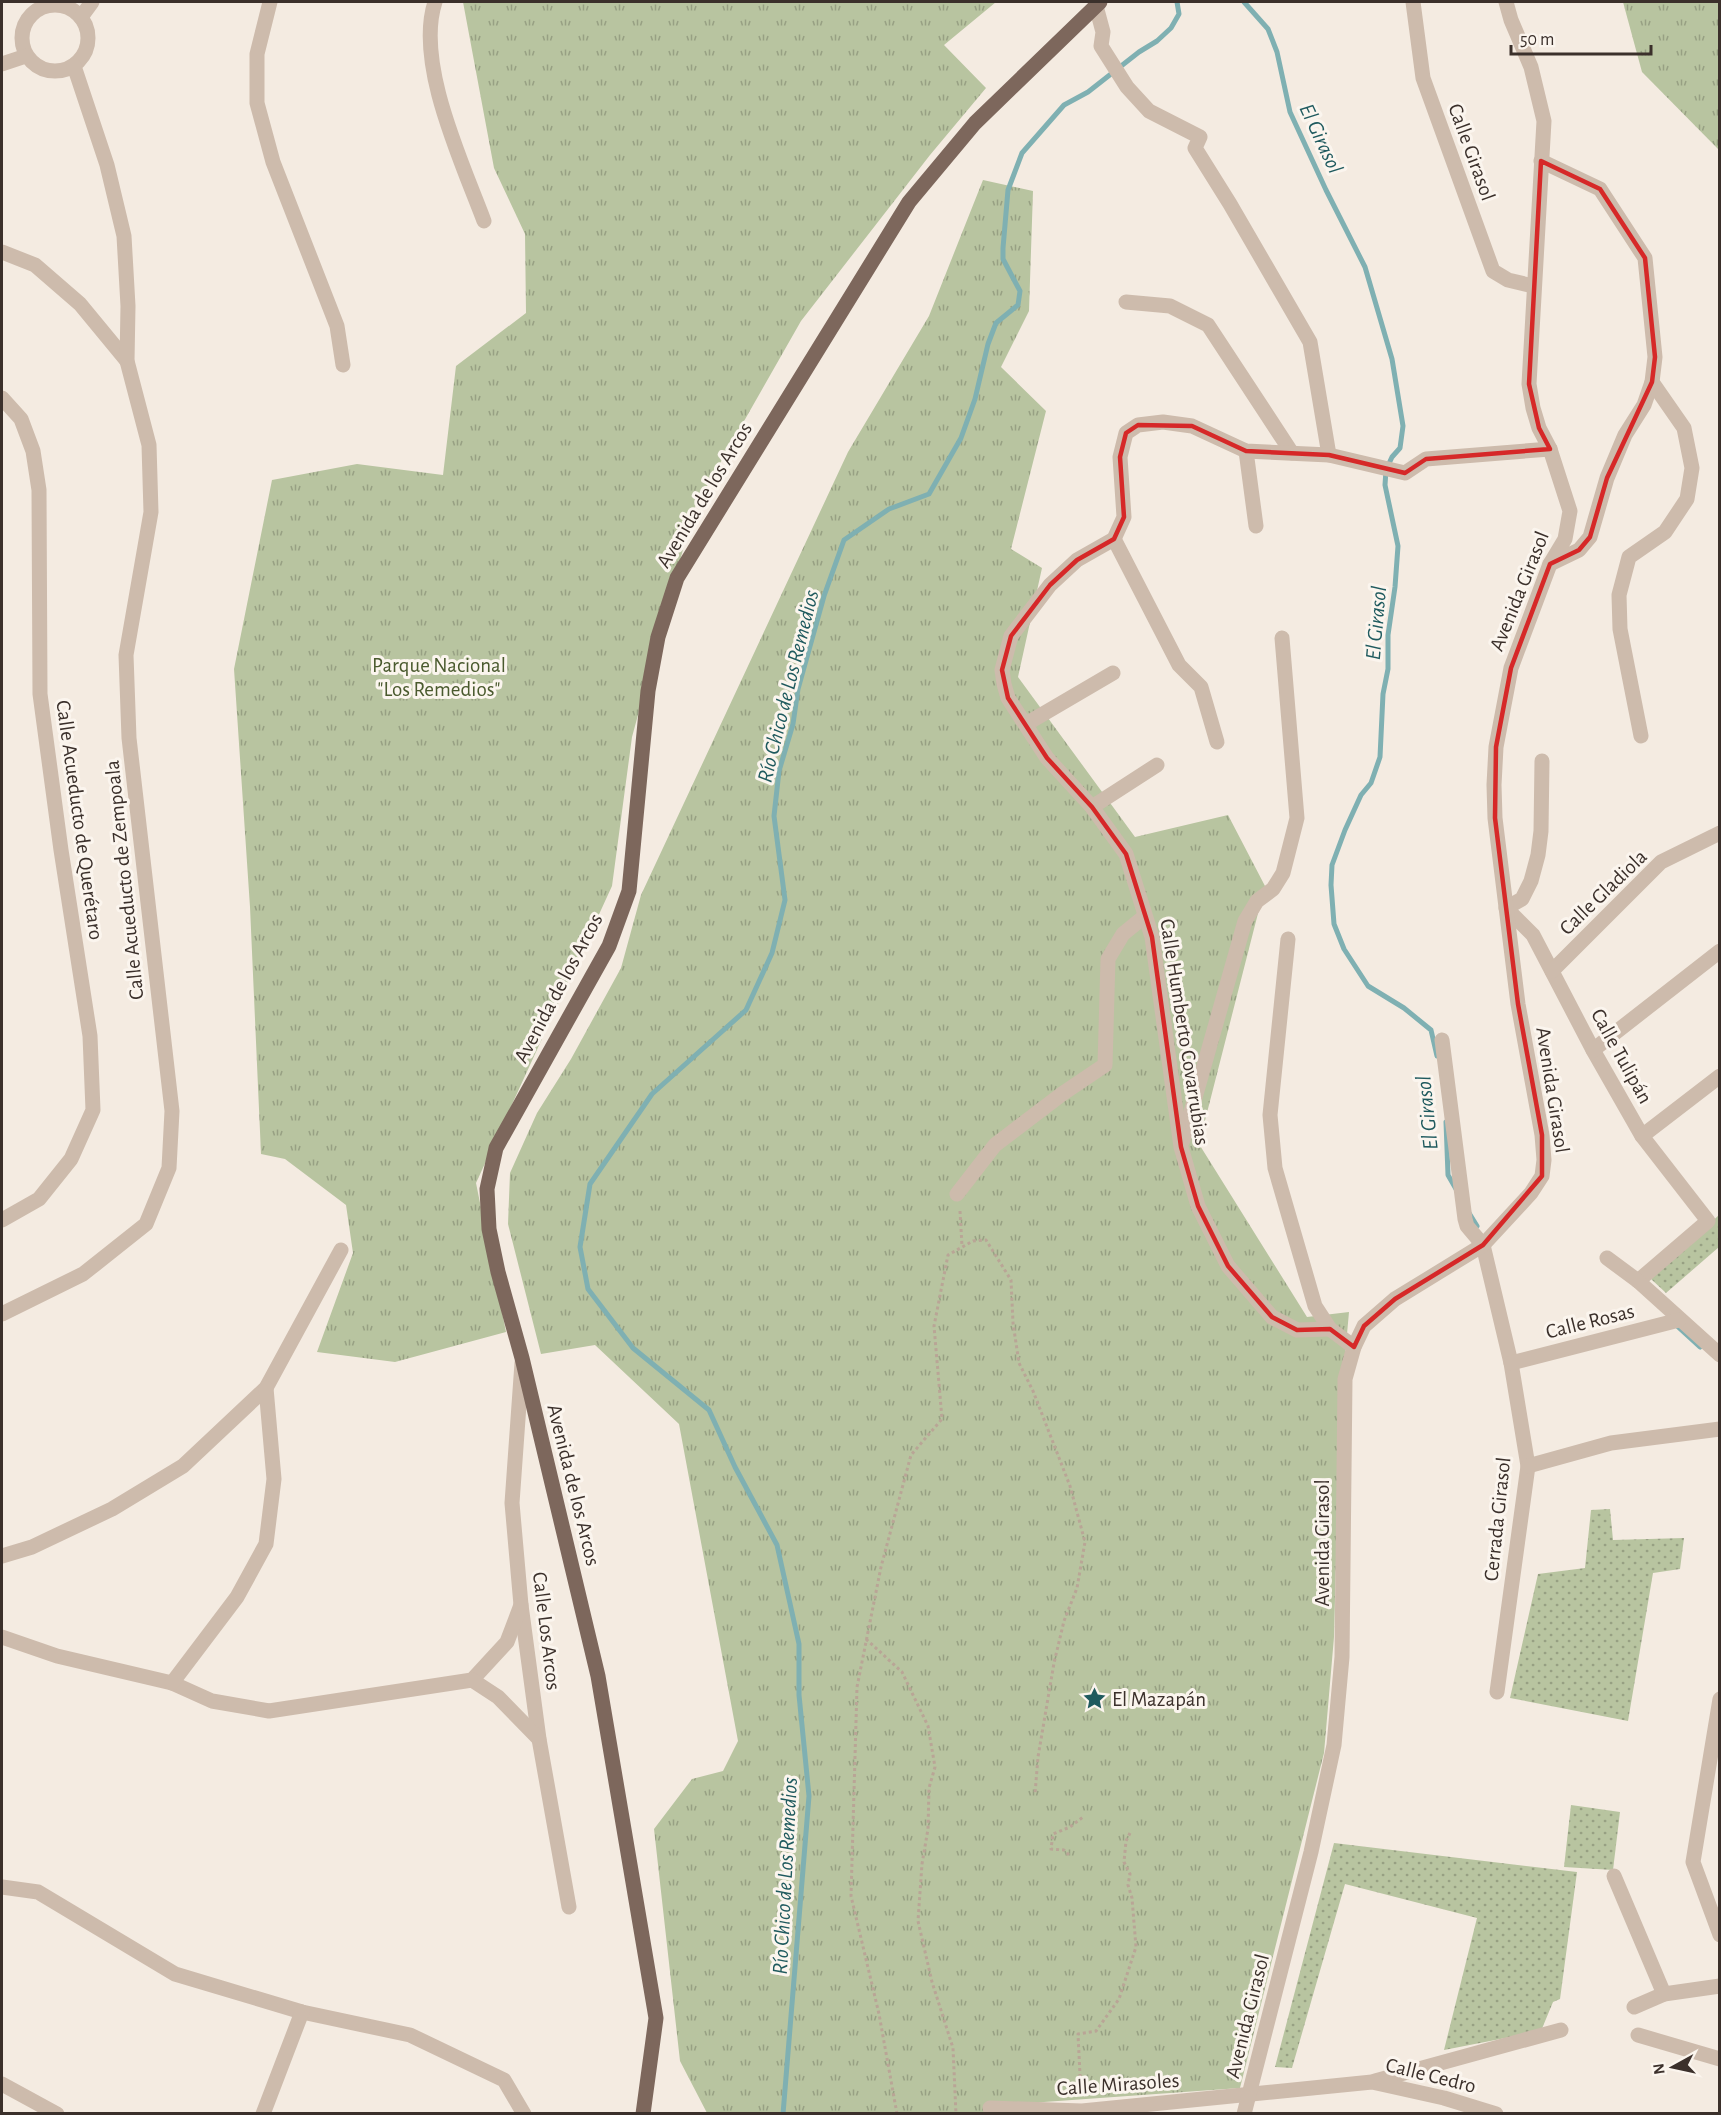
<svg xmlns="http://www.w3.org/2000/svg" width="1721" height="2115" font-family="'Alegreya Sans',sans-serif">
  <style>
    .grass { fill: url(#grass-dots) }
    .park { fill: url(#park-tufts) }
    .lines { fill: none; stroke-linecap: round; stroke-linejoin: round }
    .stream { stroke: #7fb0b2; stroke-width: 5 }
    .path { stroke: #b9a596; stroke-width: 3; stroke-dasharray: 3 3; stroke-linecap: butt }
    .minor { stroke: #cdbbac; stroke-width: 15 }
    .major { stroke: #7d675c; stroke-width: 15 }
    .marked { fill: none; stroke: #d62828; stroke-width: 4.5; stroke-linejoin: round }
    .labels { text-anchor: middle; stroke-width: 6; stroke-linejoin: round; paint-order: stroke }
    .street-label { font-size: 21px; fill: #3b302b; stroke: #fbf5ee }
    .park-label { font-size: 21px; fill: #4a5a2e; stroke: #fbf5ee }
    .poi-label { font-size: 21px; fill: #3b302b; stroke: #fbf5ee; text-anchor: start }
    .water-label { font-size: 22px; font-style: italic; fill: #1f5a5e; stroke: #fbf5ee }
  </style>
  <defs>
    <pattern id="grass-dots" width="8" height="8" patternUnits="userSpaceOnUse" patternTransform="scale(1.5)"><rect width="8" height="8" fill="#b8c4a0"/><path d="M2 2h.1M6 6h.1" fill="none" stroke="#97a083" stroke-width="1.8" stroke-linecap="round"/></pattern>
    <pattern id="park-tufts" width="24" height="20" patternUnits="userSpaceOnUse" patternTransform="scale(1.5)"><rect width="24" height="20" fill="#b8c4a0"/><path d="M3 7l-1-3M5 7V3M7 7l1-3M15 17l-1-3M17 17v-4M19 17l1-3" fill="none" stroke="#97a083"/></pattern>
  </defs>
  <rect width="100%" height="100%" fill="#f4ebe1"/>
  <g class="grass">
    <path d="M 1719,1215 L 1719,1247 L 1666,1293 L 1650,1278 Z"/>
    <path d="M 1610,1509 L 1613,1540 L 1684,1538 L 1680,1569 L 1653,1573 L 1628,1721 L 1510,1698 L 1538,1574 L 1585,1568 L 1591,1510 Z"/>
    <path d="M 1571,1805 L 1620,1812 L 1613,1870 L 1564,1867 Z"/>
    <path d="M 1334,1843 L 1577,1872 L 1560,1999 L 1553,2002 L 1541,2031 L 1444,2050 L 1477,1918 L 1345,1884 L 1292,2068 L 1275,2067 Z"/>
  </g>
  <g class="park">
    <path d="M 463,2 L 996,2 L 944,45 L 986,88 L 930,155 L 801,321 L 694,509 L 632,737 L 612,886 L 476,1183 L 506,1332 L 395,1362 L 317,1352 L 353,1253 L 346,1205 L 285,1159 L 261,1154 L 250,907 L 234,669 L 272,480 L 357,464 L 443,475 L 456,366 L 526,313 L 525,234 L 494,168 Z"/>
    <path d="M 1623,2 L 1719,2 L 1719,150 L 1642,72 Z"/>
    <path d="M 983,180 L 1033,191 L 1029,311 L 1001,367 L 1046,411 L 1011,549 L 1042,568 L 1018,677 L 1135,837 L 1228,815 L 1265,886 L 1199,1144 L 1307,1317 L 1349,1312 L 1340,1411 L 1334,1637 L 1324,1753 L 1240,2088 L 1015,2104 L 1015,2113 L 707,2113 L 680,2061 L 654,1829 L 692,1779 L 723,1771 L 738,1741 L 679,1424 L 595,1345 L 541,1354 L 508,1224 L 510,1173 L 537,1113 L 571,1059 L 621,968 L 641,895 L 848,452 L 929,316 Z"/>
  </g>
  <g class="lines">
    <g class="stream">
      <path d="M 1244,2 L 1268,29 L 1277,52 L 1290,112 L 1326,190 L 1365,267 L 1392,359 L 1403,426 L 1400,448 L 1392,457 L 1386,470 L 1385,485 L 1398,546 L 1395,587 L 1388,635 L 1388,669 L 1383,694 L 1380,757 L 1371,783 L 1361,795 L 1345,830 L 1332,865 L 1331,885 L 1334,924 L 1344,949 L 1368,986 L 1404,1008 L 1431,1030 L 1437,1056"/>
      <path d="M 1446,1122 L 1448,1175 L 1456,1189"/>
      <path d="M 1469,1213 L 1477,1226"/>
      <path d="M 1676,1325 L 1700,1347"/>
      <path d="M 783,2114 L 809,1796 L 799,1695 L 799,1644 L 777,1545 L 735,1467 L 709,1410 L 633,1348 L 588,1289 L 580,1247 L 590,1184 L 652,1094 L 746,1010 L 772,953 L 785,900 L 774,816 L 779,771 L 793,724 L 798,689 L 824,596 L 844,540 L 889,509 L 929,494 L 961,438 L 975,399 L 988,344 L 996,323 L 1018,305 L 1020,291 L 1003,259 L 1003,248 L 1008,190 L 1022,153 L 1064,105 L 1088,92 L 1139,52 L 1157,41 L 1171,28 L 1179,14 L 1177,2"/>
    </g>
    <g class="path">
      <path d="M 960,1211 L 962,1246"/>
      <path d="M 866,1639 L 902,1672 L 928,1726 L 935,1767 L 929,1788 L 928,1829 L 922,1864 L 918,1921 L 932,1982 L 953,2048 L 956,2114"/>
      <path d="M 1069,1855 L 1064,1850 L 1051,1849 L 1053,1834 L 1070,1827 L 1083,1817"/>
      <path d="M 1081,2095 L 1078,2034 L 1096,2031 L 1119,1999 L 1136,1947 L 1132,1898 L 1128,1885 L 1130,1874 L 1124,1862 L 1126,1841 L 1130,1833"/>
      <path d="M 897,2114 L 879,2014 L 851,1896 L 857,1687 L 881,1567 L 911,1455 L 942,1419 L 934,1326 L 948,1255 L 973,1241 L 986,1240 L 1011,1280 L 1013,1323 L 1019,1363 L 1033,1391 L 1070,1486 L 1085,1542 L 1077,1588 L 1064,1621 L 1054,1663 L 1038,1757 L 1035,1794"/>
    </g>
    <g class="minor">
      <path d="M 270,2 L 257,54 L 257,103 L 273,162 L 337,326 L 343,365"/>
      <path d="M 435,2 C 415,63 462,162 484,221"/>
      <path d="M 1413,2 L 1423,78 L 1493,271 L 1508,280 L 1533,286"/>
      <circle cx="55" cy="38" r="33"/>
      <path d="M 1096,6 L 1103,32 L 1101,46 L 1127,87 L 1149,111 L 1200,137 L 1195,148 L 1230,204 L 1310,342 L 1329,455"/>
      <path d="M 81,17 L 92,2"/>
      <path d="M 2,64 L 26,56"/>
      <path d="M 1541,161 L 1600,189 L 1645,258 L 1655,357 L 1652,382 L 1644,405 L 1625,435 L 1607,478 L 1590,537 L 1579,550 L 1550,564"/>
      <path d="M 2,252 L 35,265 L 80,304 L 127,361"/>
      <path d="M 1126,302 L 1170,306 L 1208,325 L 1292,453"/>
      <path d="M 2,398 L 21,419 L 33,451 L 39,490 L 40,694 L 61,850 L 90,1036 L 93,1110 L 71,1159 L 39,1199 L 2,1220"/>
      <path d="M 1246,451 L 1256,526"/>
      <path d="M 1114,539 L 1179,665 L 1201,687 L 1217,742"/>
      <path d="M 1026,724 L 1113,673"/>
      <path d="M 1641,736 L 1620,629 L 1619,595 L 1629,557 L 1665,532 L 1687,499 L 1692,468 L 1684,428 L 1652,382"/>
      <path d="M 1542,761 L 1541,831 L 1538,855 L 1531,881 L 1522,899 L 1506,908 L 1533,935 L 1593,1050 L 1642,1136 L 1708,1221 L 1638,1281"/>
      <path d="M 1092,807 L 1157,765"/>
      <path d="M 1288,939 L 1270,1115 L 1275,1168 L 1315,1306 L 1330,1329 L 1354,1347"/>
      <path d="M 1552,971 L 1661,862 L 1720,833"/>
      <path d="M 1442,1040 L 1465,1219 L 1467,1226 L 1483,1245 L 1511,1363 L 1528,1466 L 1497,1692"/>
      <path d="M 1593,1050 L 1720,951"/>
      <path d="M 1642,1136 L 1720,1076"/>
      <path d="M 1183,1140 L 1245,921 L 1257,901 L 1273,889 L 1283,873 L 1297,818 L 1282,638"/>
      <path d="M 957,1194 L 995,1145 L 1062,1094 L 1105,1065 L 1108,959 L 1123,934 L 1145,916"/>
      <path d="M 1607,1258 L 1638,1281 L 1720,1355"/>
      <path d="M 2,1314 L 83,1274 L 146,1224 L 169,1168 L 172,1111 L 129,738 L 126,655 L 151,512 L 149,445 L 127,361 L 128,306 L 124,236 L 107,165 L 74,66"/>
      <path d="M 1330,1329 L 1297,1330 L 1272,1317 L 1228,1266 L 1198,1206 L 1181,1147 L 1152,937 L 1126,854 L 1092,807 L 1047,758 L 1008,698 L 1004,684 L 1002,670 L 1011,636 L 1050,585 L 1077,560 L 1114,539 L 1124,517 L 1120,457 L 1126,433 L 1138,425 L 1163,422 L 1192,426 L 1246,451 L 1329,455 L 1405,473 L 1426,459 L 1550,449"/>
      <path d="M 522,1363 L 512,1503 L 521,1605 L 539,1739 L 569,1907"/>
      <path d="M 1511,1363 L 1679,1320"/>
      <path d="M 1528,1466 L 1611,1443 L 1720,1429"/>
      <path d="M 2,1556 L 32,1547 L 112,1509 L 183,1466 L 266,1388 L 341,1250"/>
      <path d="M 2,1637 L 57,1656 L 172,1683 L 212,1701 L 269,1711 L 472,1680 L 507,1642 L 521,1605"/>
      <path d="M 472,1680 L 498,1697 L 539,1739"/>
      <path d="M 172,1683 L 237,1597 L 266,1544 L 274,1479 L 266,1388"/>
      <path d="M 1720,1699 L 1693,1862 L 1720,1935"/>
      <path d="M 1614,1876 L 1664,1994"/>
      <path d="M 2,1887 L 38,1892 L 175,1974 L 302,2012 L 410,2035 L 504,2080 L 524,2114"/>
      <path d="M 1634,2007 L 1664,1994 L 1720,1986"/>
      <path d="M 1638,2035 L 1720,2059"/>
      <path d="M 1375,2081 L 1561,2030"/>
      <path d="M 2,2084 L 57,2114"/>
      <path d="M 990,2108 L 1082,2111 L 1372,2082 L 1444,2098 L 1496,2114"/>
      <path d="M 263,2114 L 302,2012"/>
      <path d="M 1244,2114 L 1311,1852 L 1334,1745 L 1342,1657 L 1345,1379 L 1354,1347 L 1364,1326 L 1395,1299 L 1483,1245 L 1531,1193 L 1542,1176 L 1544,1160 L 1542,1135 L 1518,1004 L 1495,818 L 1494,785 L 1496,747 L 1511,668 L 1550,564 L 1565,539 L 1570,511 L 1550,449 L 1539,428 L 1533,408 L 1529,384 L 1544,121 L 1531,67 L 1511,20 L 1506,2"/>
    </g>
    <path class="major" d="M 643,2114 L 656,2018 L 598,1676 L 522,1358 L 498,1272 L 489,1229 L 487,1189 L 496,1148 L 609,946 L 629,891 L 648,691 L 658,637 L 677,578 L 909,202 L 975,123 L 1100,2"/>
  </g>
  <path class="marked" d="M 1541,161 L 1600,189 L 1645,258 L 1655,357 L 1652,382 L 1607,478 L 1590,537 L 1579,550 L 1550,564 L 1511,668 L 1496,747 L 1495,818 L 1518,1004 L 1542,1135 L 1542,1176 L 1483,1245 L 1395,1299 L 1364,1326 L 1354,1347 L 1330,1329 L 1297,1330 L 1272,1317 L 1228,1266 L 1198,1206 L 1181,1147 L 1152,937 L 1126,854 L 1092,807 L 1047,758 L 1008,698 L 1002,670 L 1011,636 L 1050,585 L 1077,560 L 1114,539 L 1124,517 L 1120,457 L 1126,433 L 1138,425 L 1192,426 L 1246,451 L 1329,455 L 1405,473 L 1426,459 L 1550,449 L 1539,428 L 1529,384 Z"/>
  <defs>
    <symbol id="sight-bare" viewBox="-9 -9 18 18"><path d="M0-6L1.8-2.2L6-1.7L2.9 1.2L3.7 5.4L0 3.3L-3.7 5.4L-2.9 1.2L-6-1.7L-1.8-2.2Z" fill="#1f5a5e" stroke="#fbf5ee" stroke-width="2.5" paint-order="stroke"/></symbol>
  </defs>
  <g fill-rule="evenodd">
    <use href="#sight-bare" x="1078" y="1682" width="33" height="33"/>
  </g>
  <g class="labels">
    <g class="street-label">
      <text transform="translate(1472 152) rotate(70)" y="7">Calle Girasol</text>
      <text transform="translate(704 495) rotate(-59)" y="7">Avenida de los Arcos</text>
      <text transform="translate(1519 591) rotate(-68)" y="7">Avenida Girasol</text>
      <text transform="translate(80 820) rotate(82)" y="7">Calle Acueducto de Querétaro</text>
      <text transform="translate(124 880) rotate(-96)" y="7">Calle Acueducto de Zempoala</text>
      <text transform="translate(1603 892) rotate(-44)" y="7">Calle Gladiola</text>
      <text transform="translate(558 988) rotate(-62)" y="7">Avenida de los Arcos</text>
      <text transform="translate(1185 1032) rotate(81)" y="7">Calle Humberto Covarrubias</text>
      <text transform="translate(1622 1056) rotate(61)" y="7">Calle Tulipán</text>
      <text transform="translate(1553 1090) rotate(81)" y="7">Avenida Girasol</text>
      <text transform="translate(1590 1321) rotate(-14)" y="7">Calle Rosas</text>
      <text transform="translate(574 1485) rotate(76)" y="7">Avenida de los Arcos</text>
      <text transform="translate(1497 1519) rotate(-84)" y="7">Cerrada Girasol</text>
      <text transform="translate(1322 1543) rotate(-90)" y="7">Avenida Girasol</text>
      <text transform="translate(547 1631) rotate(83)" y="7">Calle Los Arcos</text>
      <text transform="translate(1247 2016) rotate(-76)" y="7">Avenida Girasol</text>
      <text transform="translate(1431 2075) rotate(14)" y="7">Calle Cedro</text>
      <text transform="translate(1118 2084) rotate(-4)" y="7">Calle Mirasoles</text>
    </g>
    <g class="park-label">
      <text x="439" y="672">Parque Nacional<tspan x="439" dy="24">"Los Remedios"</tspan></text>
    </g>
    <g class="poi-label">
      <text x="1112" y="1706">El Mazapán</text>
    </g>
    <g class="water-label">
      <text transform="translate(1322 138) rotate(65)" y="8">El Girasol</text>
      <text transform="translate(1375 623) rotate(-85)" y="8">El Girasol</text>
      <text transform="translate(787 686) rotate(-76)" y="8">Río Chico de Los Remedios</text>
      <text transform="translate(1426 1113) rotate(-96)" y="8">El Girasol</text>
      <text transform="translate(784 1876) rotate(-87)" y="8">Río Chico de Los Remedios</text>
    </g>
  </g>
  <rect width="1721" height="2115" fill="none" stroke="#3b302b" stroke-width="6"/>
  <g transform="translate(1673 2067) rotate(262)" stroke="#fbf5ee" stroke-width="4.5" paint-order="stroke">
  <path d="M0-4.5L10 22L0 15L-10 22Z" fill="#3b302b"/>
  <text y="-9" font-size="16" font-weight="bold" text-anchor="middle" fill="#3b302b">N</text>
  </g>
  <path d="M1511 45v9h140v-9" fill="none" stroke="#3b302b" stroke-width="3"/>
  <text x="1520" y="45" font-size="18" fill="#3b302b" stroke="#fbf5ee" stroke-width="4.5" paint-order="stroke">50 m</text>
</svg>
